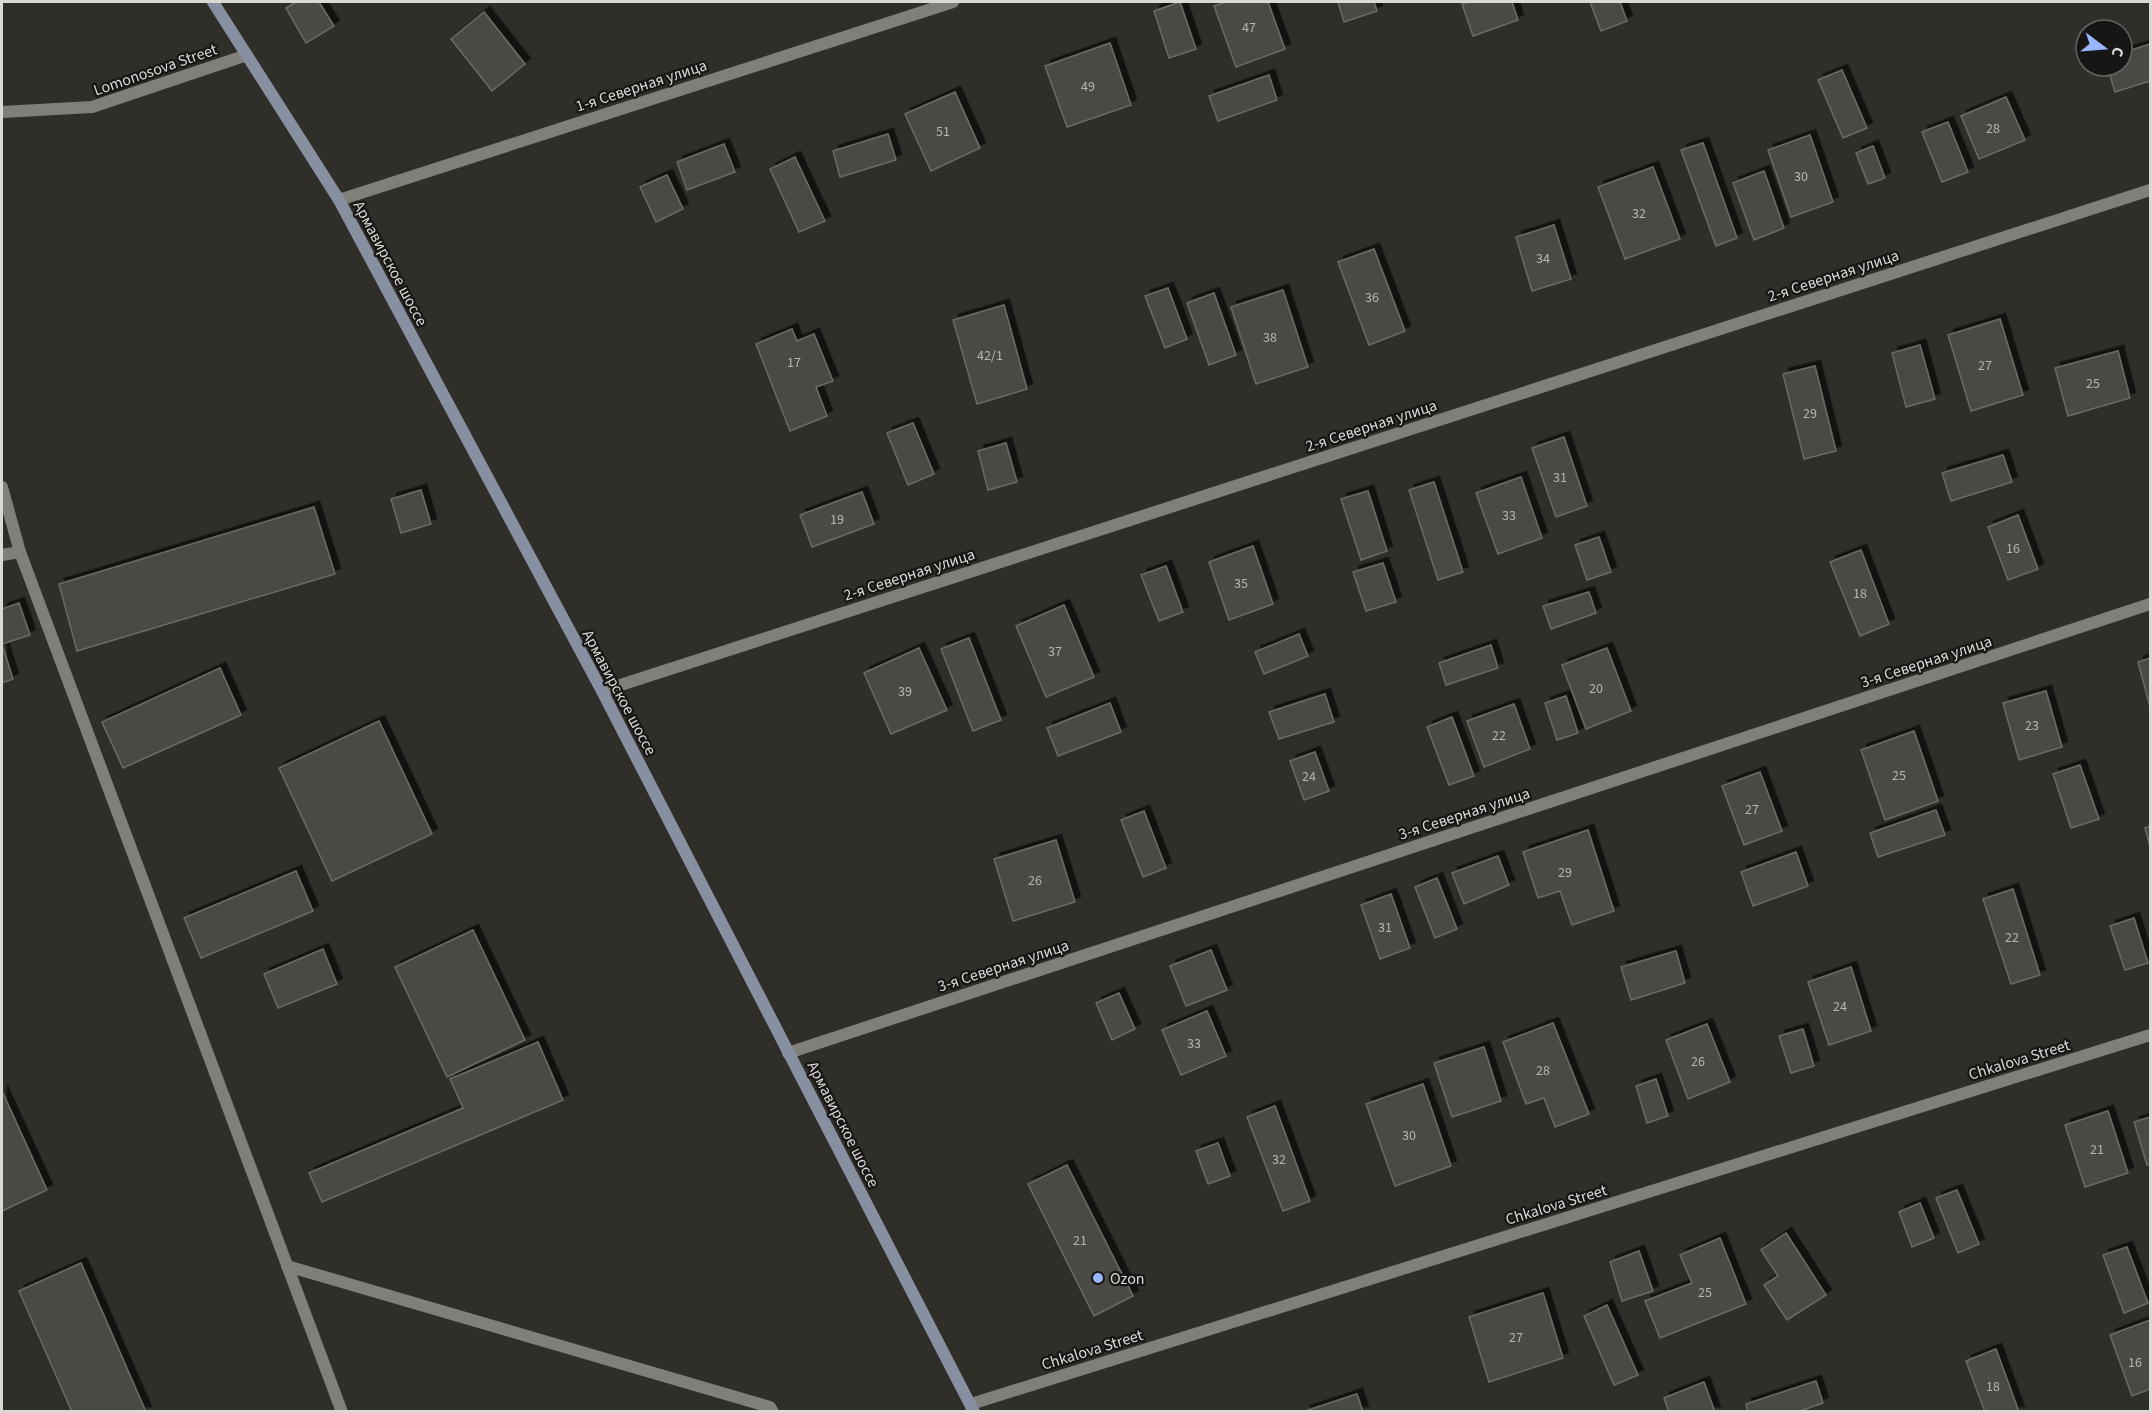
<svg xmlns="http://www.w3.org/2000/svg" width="2152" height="1413" font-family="'Source Sans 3',sans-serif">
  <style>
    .building { fill: #4b4a45; stroke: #6c6a65; stroke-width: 1.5; filter: url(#shadow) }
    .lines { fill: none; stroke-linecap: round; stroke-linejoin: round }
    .service { stroke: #807f79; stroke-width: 12 }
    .minor { stroke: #807f79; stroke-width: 12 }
    .tertiary { stroke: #807f79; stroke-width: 12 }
    .secondary { stroke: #8790a0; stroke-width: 12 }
    .poi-dot { fill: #97b6fd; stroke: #171614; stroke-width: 2 }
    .labels { text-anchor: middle; stroke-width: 4.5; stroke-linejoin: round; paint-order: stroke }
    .number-label { font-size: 14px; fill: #b6b5b2 }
    .street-label { font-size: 16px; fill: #dad9d6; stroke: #171614 }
    .poi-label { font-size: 16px; fill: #dad9d6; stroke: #171614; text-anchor: start }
  </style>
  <defs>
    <filter id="shadow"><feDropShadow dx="5.5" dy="-5.5" stdDeviation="0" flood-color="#0009"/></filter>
  </defs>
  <rect width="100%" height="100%" fill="#2f2e29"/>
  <g class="building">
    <path d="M 296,2 L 319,2 L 334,26 L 306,43 L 286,8 Z"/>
    <path d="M 1180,2 L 1196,49 L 1169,58 L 1154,11 Z"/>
    <path d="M 1227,2 L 1268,2 L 1285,49 L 1236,67 L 1214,6 Z"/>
    <path d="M 1338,2 L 1374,2 L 1377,11 L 1344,22 Z"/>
    <path d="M 1469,2 L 1512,2 L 1518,20 L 1473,36 L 1462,4 Z"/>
    <path d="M 1590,2 L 1620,2 L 1627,21 L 1601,31 Z"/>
    <path d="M 484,12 L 525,64 L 492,91 L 451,39 Z"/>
    <path d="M 1110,43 L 1131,105 L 1067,127 L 1045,66 Z"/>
    <path d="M 2150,44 L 2150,81 L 2115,92 L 2107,66 L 2122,66 L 2122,53 Z"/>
    <path d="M 1842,70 L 1867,128 L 1843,138 L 1818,80 Z"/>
    <path d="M 1269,75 L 1277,100 L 1218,121 L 1209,96 Z"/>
    <path d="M 955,92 L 980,148 L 931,171 L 905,114 Z"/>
    <path d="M 2006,97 L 2025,140 L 1979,159 L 1961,116 Z"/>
    <path d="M 1948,122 L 1968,172 L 1942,182 L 1922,132 Z"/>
    <path d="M 888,134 L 896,160 L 840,177 L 833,151 Z"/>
    <path d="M 1810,135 L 1833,202 L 1791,217 L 1768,150 Z"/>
    <path d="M 1703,143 L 1737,238 L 1716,246 L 1681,150 Z"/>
    <path d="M 724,144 L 735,172 L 687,190 L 677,162 Z"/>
    <path d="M 1873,146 L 1885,178 L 1868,184 L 1856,153 Z"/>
    <path d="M 795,157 L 825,221 L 799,232 L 770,169 Z"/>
    <path d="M 1653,167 L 1680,239 L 1625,259 L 1598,187 Z"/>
    <path d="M 1764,171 L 1784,228 L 1754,240 L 1733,183 Z"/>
    <path d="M 667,175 L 683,209 L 656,222 L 640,187 Z"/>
    <path d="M 1554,225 L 1571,279 L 1532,291 L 1516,237 Z"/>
    <path d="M 1374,249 L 1405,331 L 1369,345 L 1338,262 Z"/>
    <path d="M 1168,288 L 1187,339 L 1165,348 L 1145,296 Z"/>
    <path d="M 1283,290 L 1308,367 L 1256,384 L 1231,307 Z"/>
    <path d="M 1214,293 L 1236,355 L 1209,365 L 1187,303 Z"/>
    <path d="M 1004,305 L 1027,389 L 977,404 L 953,320 Z"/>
    <path d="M 2000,319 L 2023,395 L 1971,411 L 1948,335 Z"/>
    <path d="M 792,329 L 797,341 L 814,334 L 833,381 L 816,387 L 827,416 L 790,431 L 756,344 Z"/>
    <path d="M 1920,345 L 1935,399 L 1906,407 L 1892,353 Z"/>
    <path d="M 2118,351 L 2130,398 L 2068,416 L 2055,368 Z"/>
    <path d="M 1815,366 L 1836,451 L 1804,459 L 1783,374 Z"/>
    <path d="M 913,423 L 934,474 L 908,485 L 887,433 Z"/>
    <path d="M 1564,437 L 1587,506 L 1556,517 L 1532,448 Z"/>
    <path d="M 1006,443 L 1017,482 L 988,490 L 978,451 Z"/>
    <path d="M 2003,455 L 2012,482 L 1951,501 L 1942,473 Z"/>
    <path d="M 1521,477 L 1542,538 L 1498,554 L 1476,493 Z"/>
    <path d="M 1434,482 L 1463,572 L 1438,580 L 1409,490 Z"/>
    <path d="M 421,490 L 431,524 L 401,533 L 391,499 Z"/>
    <path d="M 1368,491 L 1387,551 L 1361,560 L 1341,499 Z"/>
    <path d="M 862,492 L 874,524 L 812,547 L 800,515 Z"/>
    <path d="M 314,507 L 335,574 L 77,651 L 59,584 Z"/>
    <path d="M 2018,515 L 2038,569 L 2008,580 L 1988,527 Z"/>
    <path d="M 1599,537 L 1611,572 L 1587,580 L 1575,545 Z"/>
    <path d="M 1253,546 L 1273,604 L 1229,620 L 1209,562 Z"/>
    <path d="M 1861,550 L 1889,624 L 1860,636 L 1830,562 Z"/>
    <path d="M 1383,563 L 1396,602 L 1366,611 L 1353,572 Z"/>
    <path d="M 1166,566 L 1183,612 L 1159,621 L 1141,575 Z"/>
    <path d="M 1589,592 L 1596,613 L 1551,629 L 1543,606 Z"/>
    <path d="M 19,603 L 30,635 L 2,644 L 13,679 L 2,683 L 2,609 Z"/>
    <path d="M 1064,605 L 1094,677 L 1046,697 L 1016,626 Z"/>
    <path d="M 1299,634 L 1308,656 L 1264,674 L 1255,652 Z"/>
    <path d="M 969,638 L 1001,720 L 973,731 L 941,649 Z"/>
    <path d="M 1491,645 L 1498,668 L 1446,685 L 1439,663 Z"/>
    <path d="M 919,648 L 947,710 L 891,734 L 864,673 Z"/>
    <path d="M 1607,648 L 1631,711 L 1586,729 L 1562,665 Z"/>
    <path d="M 2150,658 L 2150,707 L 2138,662 Z"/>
    <path d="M 220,668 L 241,715 L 123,768 L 102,722 Z"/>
    <path d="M 2046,691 L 2062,747 L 2019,760 L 2003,703 Z"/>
    <path d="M 1325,694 L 1334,722 L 1279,739 L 1269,712 Z"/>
    <path d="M 1566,696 L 1578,733 L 1557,740 L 1545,703 Z"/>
    <path d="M 1110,703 L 1121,732 L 1058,756 L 1047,728 Z"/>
    <path d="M 1514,704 L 1530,749 L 1484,767 L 1467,721 Z"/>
    <path d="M 1452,717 L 1474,776 L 1449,785 L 1427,727 Z"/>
    <path d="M 379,721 L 432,834 L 332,881 L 279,768 Z"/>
    <path d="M 1914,731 L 1938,801 L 1885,820 L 1861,750 Z"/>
    <path d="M 1315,752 L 1329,791 L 1304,800 L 1290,761 Z"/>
    <path d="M 2080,765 L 2099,819 L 2071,828 L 2053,774 Z"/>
    <path d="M 1760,772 L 1782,831 L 1744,845 L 1722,786 Z"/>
    <path d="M 1936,810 L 1945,835 L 1878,857 L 1870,833 Z"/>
    <path d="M 1144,811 L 1166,868 L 1143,877 L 1121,820 Z"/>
    <path d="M 2150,826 L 2150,846 L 2145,828 Z"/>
    <path d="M 1588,830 L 1614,911 L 1572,925 L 1560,891 L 1538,898 L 1523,852 Z"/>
    <path d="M 1056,840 L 1075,902 L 1013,921 L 994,859 Z"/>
    <path d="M 1796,852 L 1808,886 L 1753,906 L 1741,872 Z"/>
    <path d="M 1498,856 L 1509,885 L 1464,904 L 1452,873 Z"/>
    <path d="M 296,871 L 313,911 L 201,958 L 184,918 Z"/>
    <path d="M 1437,878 L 1457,929 L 1435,938 L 1415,887 Z"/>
    <path d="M 2013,889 L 2040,975 L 2011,984 L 1983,899 Z"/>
    <path d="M 1391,894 L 1410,948 L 1380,959 L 1361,905 Z"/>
    <path d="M 2134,918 L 2148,963 L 2125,970 L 2110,926 Z"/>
    <path d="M 473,930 L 525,1040 L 447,1077 L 395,967 Z"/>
    <path d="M 323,949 L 337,984 L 278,1008 L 264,974 Z"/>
    <path d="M 1211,950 L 1227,990 L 1186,1006 L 1170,966 Z"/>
    <path d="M 1676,951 L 1685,983 L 1631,1000 L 1621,967 Z"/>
    <path d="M 1851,967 L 1871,1031 L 1829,1045 L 1808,982 Z"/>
    <path d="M 1119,993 L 1135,1029 L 1112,1040 L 1096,1003 Z"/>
    <path d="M 1207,1011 L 1226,1056 L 1181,1075 L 1162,1030 Z"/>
    <path d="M 1553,1023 L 1589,1114 L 1555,1127 L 1544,1098 L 1526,1104 L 1503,1042 Z"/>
    <path d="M 1707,1024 L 1730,1082 L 1688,1099 L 1666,1040 Z"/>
    <path d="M 1803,1029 L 1814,1066 L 1791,1073 L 1779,1036 Z"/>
    <path d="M 538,1042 L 563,1100 L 322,1202 L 309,1173 L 463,1108 L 450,1079 Z"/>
    <path d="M 1484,1047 L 1501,1101 L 1452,1117 L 1434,1063 Z"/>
    <path d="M 1656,1079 L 1668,1116 L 1647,1123 L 1636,1086 Z"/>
    <path d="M 1423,1084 L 1451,1166 L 1395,1186 L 1366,1104 Z"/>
    <path d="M 2,1091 L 47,1190 L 2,1211 Z"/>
    <path d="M 1275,1106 L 1310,1201 L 1283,1211 L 1247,1117 Z"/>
    <path d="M 2108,1111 L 2128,1173 L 2085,1187 L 2065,1125 Z"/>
    <path d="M 2150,1117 L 2150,1164 L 2147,1165 L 2134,1122 Z"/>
    <path d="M 1218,1143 L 1230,1176 L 1208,1184 L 1196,1151 Z"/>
    <path d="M 1067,1165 L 1133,1296 L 1094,1316 L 1028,1184 Z"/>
    <path d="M 1957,1190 L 1979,1244 L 1958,1253 L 1936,1198 Z"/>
    <path d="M 1920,1203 L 1934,1238 L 1912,1247 L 1899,1212 Z"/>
    <path d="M 1786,1233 L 1826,1295 L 1787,1320 L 1764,1285 L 1778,1276 L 1761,1250 Z"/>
    <path d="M 1720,1238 L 1746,1304 L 1660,1338 L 1645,1301 L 1692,1283 L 1680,1255 Z"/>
    <path d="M 2127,1247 L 2148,1303 L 2124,1313 L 2103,1255 Z"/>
    <path d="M 1639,1251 L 1653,1291 L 1622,1301 L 1610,1262 Z"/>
    <path d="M 81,1263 L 146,1412 L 72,1412 L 19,1291 Z"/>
    <path d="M 1543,1293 L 1563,1358 L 1489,1382 L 1469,1317 Z"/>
    <path d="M 1607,1305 L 1638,1375 L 1614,1385 L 1584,1316 Z"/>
    <path d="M 2150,1320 L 2150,1389 L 2132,1396 L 2110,1335 Z"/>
    <path d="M 1996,1349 L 2019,1412 L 1985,1412 L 1966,1361 Z"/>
    <path d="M 1816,1381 L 1823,1403 L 1797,1412 L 1748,1412 L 1746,1404 Z"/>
    <path d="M 1704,1382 L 1715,1412 L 1669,1412 L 1664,1398 Z"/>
    <path d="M 1357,1394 L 1363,1412 L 1305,1412 L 1305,1411 Z"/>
  </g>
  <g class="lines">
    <g class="service">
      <path d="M 2,487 L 20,552 L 342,1412"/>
      <path d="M 2,555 L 20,552"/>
      <path d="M 287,1266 L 770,1407 L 773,1412"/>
    </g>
    <g class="minor">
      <path d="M 339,200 L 953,2"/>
      <path d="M 602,691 L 2150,190"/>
      <path d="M 788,1053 L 2150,604"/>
      <path d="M 971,1404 L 2150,1035"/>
    </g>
    <path class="tertiary" d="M 2,112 L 92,107 L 247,55"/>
    <path class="secondary" d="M 213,2 L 339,200 L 602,691 L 974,1412"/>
  </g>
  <circle class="poi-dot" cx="1098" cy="1278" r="6"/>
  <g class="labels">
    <g class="number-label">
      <text x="1249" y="32">47</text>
      <text x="1088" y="91">49</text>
      <text x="1993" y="133">28</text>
      <text x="943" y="136">51</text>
      <text x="1801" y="181">30</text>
      <text x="1639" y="218">32</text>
      <text x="1543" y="263">34</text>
      <text x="1372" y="302">36</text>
      <text x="1270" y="342">38</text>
      <text x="990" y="360">42/1</text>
      <text x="794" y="367">17</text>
      <text x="1985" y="370">27</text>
      <text x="2093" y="388">25</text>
      <text x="1810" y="418">29</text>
      <text x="1560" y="482">31</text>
      <text x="1509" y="520">33</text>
      <text x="837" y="524">19</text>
      <text x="2013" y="553">16</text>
      <text x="1241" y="588">35</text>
      <text x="1860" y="598">18</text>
      <text x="1055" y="656">37</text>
      <text x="1596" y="693">20</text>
      <text x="905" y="696">39</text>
      <text x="2032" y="730">23</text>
      <text x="1499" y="740">22</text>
      <text x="1899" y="780">25</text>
      <text x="1309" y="781">24</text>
      <text x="1752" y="814">27</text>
      <text x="1565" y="877">29</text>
      <text x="1035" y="885">26</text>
      <text x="1385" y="932">31</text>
      <text x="2012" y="942">22</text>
      <text x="1840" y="1011">24</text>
      <text x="1194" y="1048">33</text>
      <text x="1698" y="1066">26</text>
      <text x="1543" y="1075">28</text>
      <text x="1409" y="1140">30</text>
      <text x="2097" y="1154">21</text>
      <text x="1279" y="1164">32</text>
      <text x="1080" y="1245">21</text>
      <text x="1705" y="1297">25</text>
      <text x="1516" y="1342">27</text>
      <text x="2135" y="1367">16</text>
      <text x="1993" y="1391">18</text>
    </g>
    <g class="street-label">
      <text transform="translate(155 69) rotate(-19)" y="6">Lomonosova Street</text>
      <text transform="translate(641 85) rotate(-18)" y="6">1-я Северная улица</text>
      <text transform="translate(391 263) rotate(62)" y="6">Армавирское шоссе</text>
      <text transform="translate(1833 275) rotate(-18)" y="6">2-я Северная улица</text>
      <text transform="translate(1371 425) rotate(-18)" y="6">2-я Северная улица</text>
      <text transform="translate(909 574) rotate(-18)" y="6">2-я Северная улица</text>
      <text transform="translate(1926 661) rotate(-18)" y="6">3-я Северная улица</text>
      <text transform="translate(620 692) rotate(62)" y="6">Армавирское шоссе</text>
      <text transform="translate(1464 813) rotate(-18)" y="6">3-я Северная улица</text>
      <text transform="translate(1003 965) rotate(-18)" y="6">3-я Северная улица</text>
      <text transform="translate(2019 1059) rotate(-17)" y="6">Chkalova Street</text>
      <text transform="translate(844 1124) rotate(63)" y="6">Армавирское шоссе</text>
      <text transform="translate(1556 1204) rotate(-17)" y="6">Chkalova Street</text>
      <text transform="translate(1092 1349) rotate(-17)" y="6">Chkalova Street</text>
    </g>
    <g class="poi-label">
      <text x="1110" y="1284">Ozon</text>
    </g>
  </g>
  <rect width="2152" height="1413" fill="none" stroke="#dad9d6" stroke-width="6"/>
  <g transform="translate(2104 48) rotate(106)"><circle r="28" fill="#171614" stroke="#656462" stroke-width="1.5"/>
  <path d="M0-4.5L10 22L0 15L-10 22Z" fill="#97b6fd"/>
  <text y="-9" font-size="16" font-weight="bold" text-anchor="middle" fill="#dad9d6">С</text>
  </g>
</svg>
